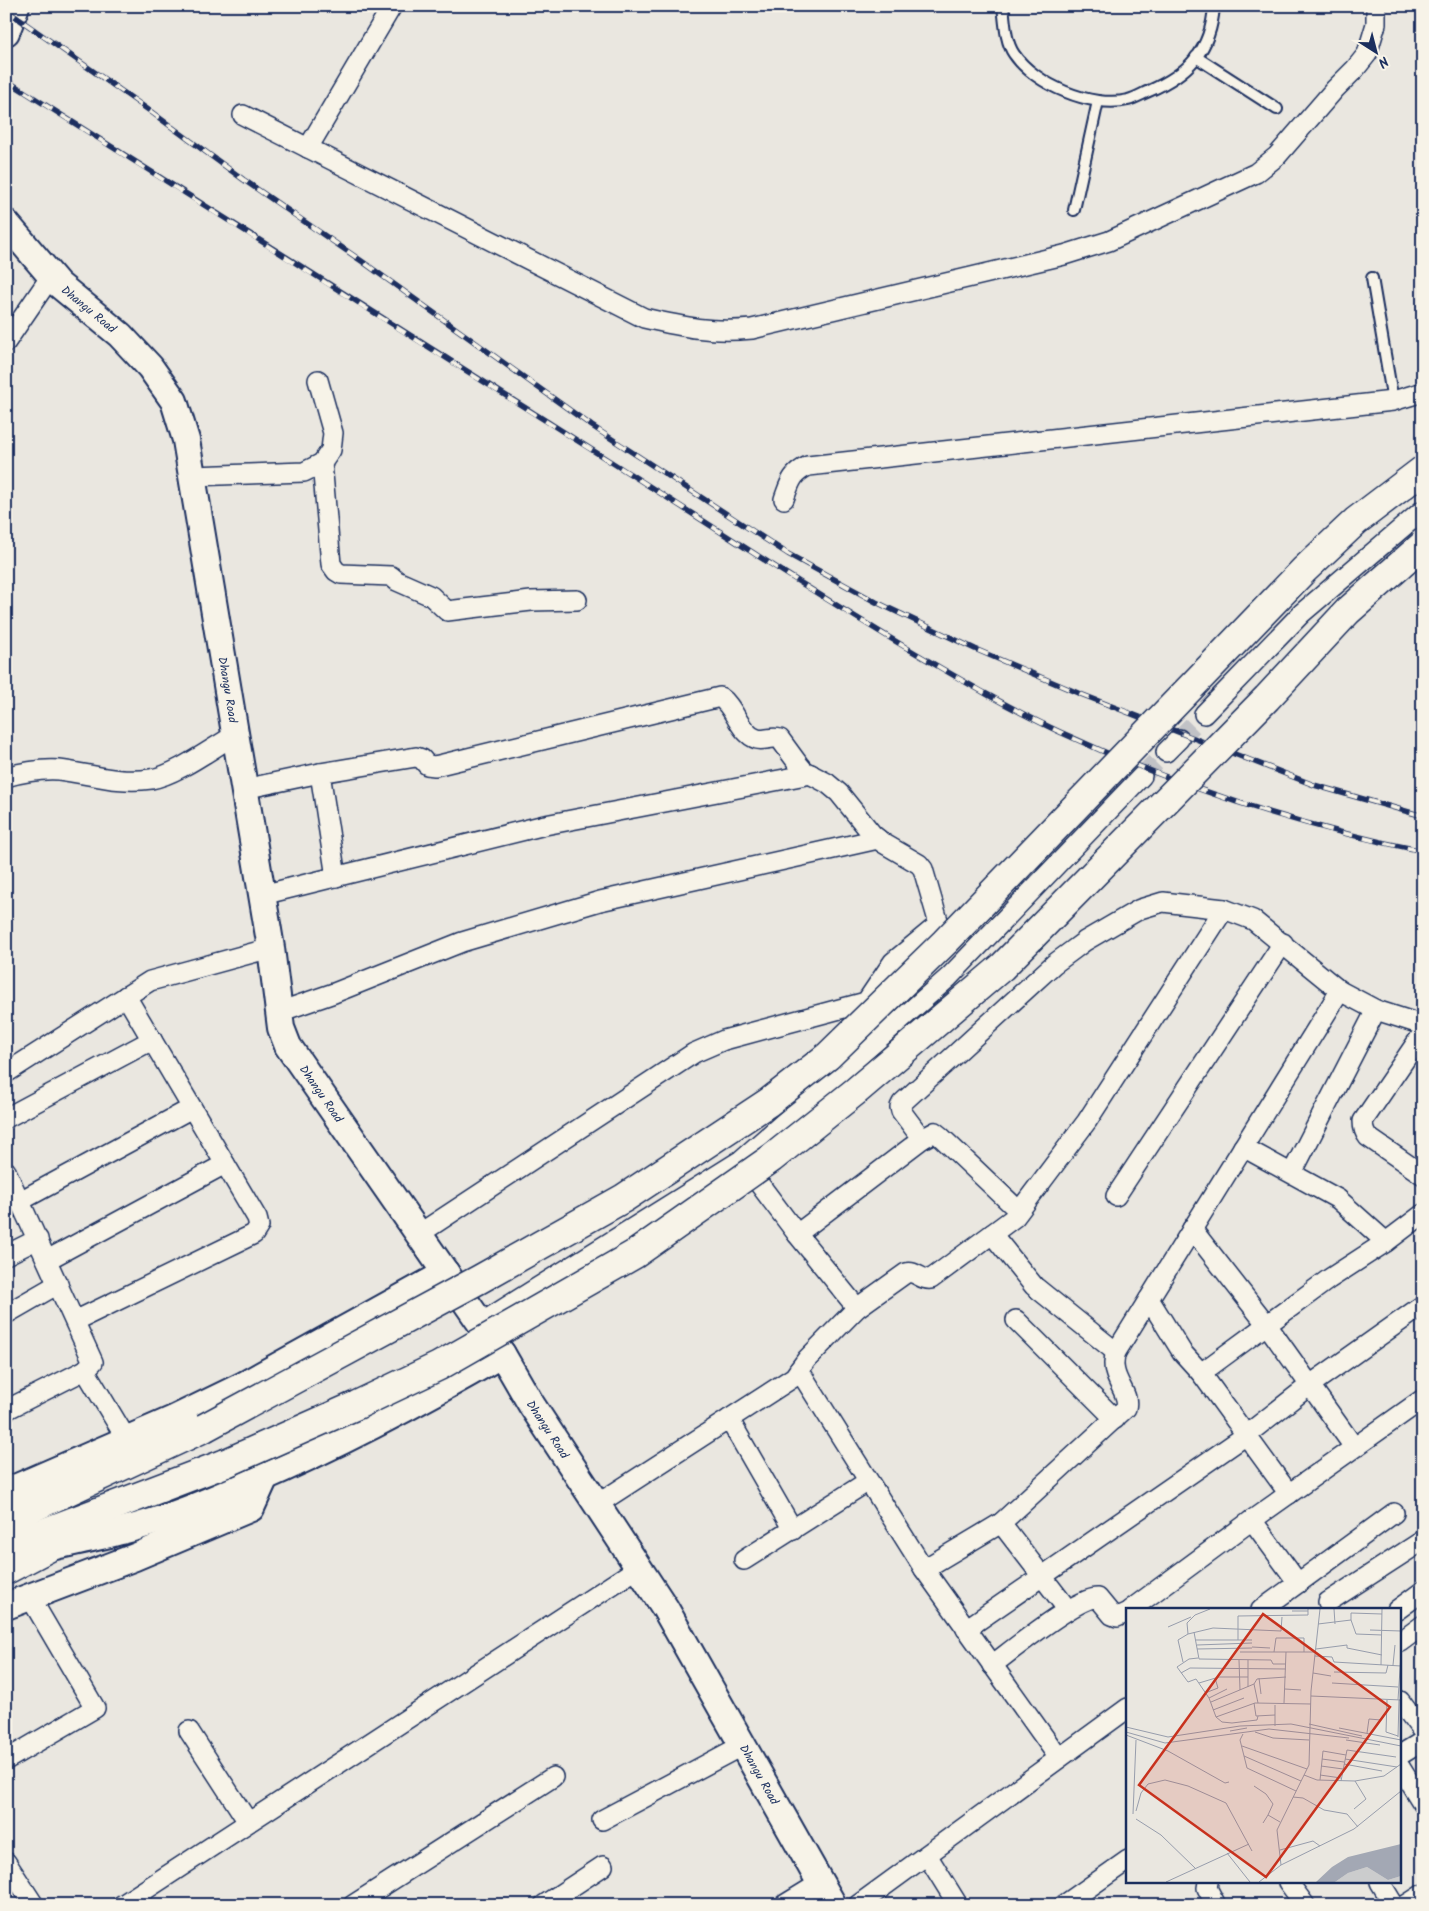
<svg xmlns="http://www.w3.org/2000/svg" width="1429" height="1911" font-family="Kalam,sans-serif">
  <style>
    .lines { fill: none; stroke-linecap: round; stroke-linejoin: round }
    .street-tunnel { stroke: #c1c2c6; stroke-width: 19; stroke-dasharray: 19 9; stroke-linecap: butt }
    .lane-casing { stroke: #1b2f5e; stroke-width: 14 }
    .street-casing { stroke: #1b2f5e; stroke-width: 22 }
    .secondary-casing { stroke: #1b2f5e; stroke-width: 30 }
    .highway-casing { stroke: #1b2f5e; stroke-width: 31 }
    .lane { stroke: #f7f3e8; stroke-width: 10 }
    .street { stroke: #f7f3e8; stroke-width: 19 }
    .secondary { stroke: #f7f3e8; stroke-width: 26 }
    .highway { stroke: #f7f3e8; stroke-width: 28 }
    .rail-casing { stroke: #1b2f5e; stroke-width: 5.5 }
    .rail { stroke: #f7f3e8; stroke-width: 4; stroke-dasharray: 11; stroke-linecap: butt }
    .highway-bridge-casing { stroke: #1b2f5e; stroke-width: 31; stroke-linecap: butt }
    .highway-bridge { stroke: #f7f3e8; stroke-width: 28 }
    .labels { text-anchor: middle; stroke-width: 4.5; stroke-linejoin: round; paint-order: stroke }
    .street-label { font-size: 12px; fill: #1b2f5e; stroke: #f7f3e8 }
    .inset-road { fill: none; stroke: #979dac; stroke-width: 1 }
    .view { fill: #c8321e; fill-opacity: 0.15; stroke: #c8321e; stroke-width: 2.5 }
    .inset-edge { fill: none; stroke: #1b2f5e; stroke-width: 2.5 }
  </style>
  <rect width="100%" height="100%" fill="#eae7e0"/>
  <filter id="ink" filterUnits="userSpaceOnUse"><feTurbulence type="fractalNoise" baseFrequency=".02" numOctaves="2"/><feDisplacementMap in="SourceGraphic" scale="10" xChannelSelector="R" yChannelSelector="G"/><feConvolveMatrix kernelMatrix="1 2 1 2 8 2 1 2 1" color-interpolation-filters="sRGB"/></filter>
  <g filter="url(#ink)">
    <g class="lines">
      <g class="street-tunnel">
        <path d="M 1179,739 L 1204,714"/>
        <path d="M 1142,776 L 1166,752"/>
      </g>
      <defs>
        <g id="lane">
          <path d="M 1003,6 C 1005,21 1005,41 1014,54 C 1034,84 1092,109 1128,100 C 1135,98 1142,94 1149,91 C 1188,74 1211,51 1214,6"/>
          <path d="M 1196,57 L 1277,109"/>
          <path d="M 1074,210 L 1098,101"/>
          <path d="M 1372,278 L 1393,401"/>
        </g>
        <g id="street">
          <path d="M 243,115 L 644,318 C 684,327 711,333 752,329 L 1064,255 L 1109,241 L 1256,173 L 1277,156 L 1335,89 L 1355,69 L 1367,54 L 1376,24 L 1376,6"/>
          <path d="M 308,148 L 392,6"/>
          <path d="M 6,342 L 51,276"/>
          <path d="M 322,463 L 331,564 L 336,571 L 341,574 L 391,576 L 397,581 L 431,596 L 447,611 L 531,601 L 577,600"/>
          <path d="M 193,476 L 304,472 L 322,463 L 331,450 L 333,433 L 318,380"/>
          <path d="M 784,499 C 790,483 791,474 808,466 L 1393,401 L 1423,392"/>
          <path d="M 1204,714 L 1302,613 L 1423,510"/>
          <path d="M 1166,752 L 1179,739"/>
          <path d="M 320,773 L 336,877"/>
          <path d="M 6,777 C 23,772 42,769 59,770 C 91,774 118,784 151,779 C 176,775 212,748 235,735"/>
          <path d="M 244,789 L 320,773 L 416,757 L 422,759 L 427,765 L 435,766 L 720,697 C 735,707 739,733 757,739 C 764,741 772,736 780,739 L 799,765 L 804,771 L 827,783 L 839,793 L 872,834 L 883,843 L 919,864 L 923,869 L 939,924 L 893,962 L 866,1002 L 724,1040 L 694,1053 L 419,1234"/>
          <path d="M 262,895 L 545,825 L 811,774"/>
          <path d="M 279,1012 L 334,993 L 462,942 L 600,901 L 878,839"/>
          <path d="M 1423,1033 L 1363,1121 C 1363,1128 1364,1132 1368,1137 L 1423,1175"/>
          <path d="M 6,1073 L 150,981 L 271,948"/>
          <path d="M 6,1118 L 152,1040"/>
          <path d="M 922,1139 L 901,1111 L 900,1107 L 902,1103 L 1054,964 L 1073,950 L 1085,941 L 1140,909 L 1163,902 L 1224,909 L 1253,920 L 1340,991 L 1376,1010 L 1423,1025"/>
          <path d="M 1243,1147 L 1338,1199 L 1386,1242"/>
          <path d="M 745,1165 L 797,1234 L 857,1308"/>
          <path d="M 6,1171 L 93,1362 L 85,1370 L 6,1410"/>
          <path d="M 1292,1173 L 1376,1010"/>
          <path d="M 1116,1196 L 1283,943"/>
          <path d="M 20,1201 L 192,1108"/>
          <path d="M 1192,1229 L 1267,1325 L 1354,1447"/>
          <path d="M 797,1234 L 922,1139 L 935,1132 L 940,1136 L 1019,1211"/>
          <path d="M 992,1234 L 1034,1286 L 1116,1352"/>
          <path d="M 6,1255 L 38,1239"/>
          <path d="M 47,1260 L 225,1164"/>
          <path d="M 1149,1299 L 1182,1352 L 1201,1373 L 1289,1494"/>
          <path d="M 6,1314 L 58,1284"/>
          <path d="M 1016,1320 L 1115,1419"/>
          <path d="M 75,1321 L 254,1234 L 259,1226 L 257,1218 L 126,996"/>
          <path d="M 481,1323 L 741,1160 L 949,977 L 1142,776"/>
          <path d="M 85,1370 L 127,1440"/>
          <path d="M 799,1370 L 924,1569 L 1059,1758"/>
          <path d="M 1201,1373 L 1329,1279 L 1386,1242 L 1423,1214"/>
          <path d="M 729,1419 L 793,1530"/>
          <path d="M 596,1505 L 794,1377 L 807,1359 L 857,1308 L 906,1273 C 916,1270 921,1281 931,1279 L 1015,1217 L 1087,1121 L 1224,909"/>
          <path d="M 1252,1520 L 1298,1583"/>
          <path d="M 1001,1523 L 1068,1610"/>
          <path d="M 744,1560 L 867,1482"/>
          <path d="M 924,1569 L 1001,1523 L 1126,1408 C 1131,1391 1107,1378 1116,1352 L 1340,991"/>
          <path d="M 1328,1602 L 1419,1543 L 1423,1538"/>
          <path d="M 1130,1610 L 1252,1520 L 1423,1399"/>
          <path d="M 1261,1610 L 1394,1513"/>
          <path d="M 1397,1610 L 1423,1591"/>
          <path d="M 966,1629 L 1245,1436 L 1310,1385 L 1423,1305"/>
          <path d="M 1400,1642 L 1423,1625"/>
          <path d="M 992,1665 C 1011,1651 1078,1596 1098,1598 L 1112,1615 L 1117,1617 L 1128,1612"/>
          <path d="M 1400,1701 L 1423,1732"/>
          <path d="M 189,1731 L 248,1822"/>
          <path d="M 1400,1755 L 1423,1741"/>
          <path d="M 6,1760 L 95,1708 L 30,1597"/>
          <path d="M 1400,1767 L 1423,1804"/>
          <path d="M 602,1820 L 743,1745"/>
          <path d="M 927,1855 L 958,1905"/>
          <path d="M 6,1862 L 34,1905"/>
          <path d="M 1208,1882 L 1207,1888 L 1216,1905"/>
          <path d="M 1288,1882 L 1305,1905"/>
          <path d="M 1380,1882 L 1394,1905"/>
          <path d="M 122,1905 L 638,1568"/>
          <path d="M 353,1905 L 553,1777"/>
          <path d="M 544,1905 L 603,1866"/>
          <path d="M 784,1905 L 820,1883"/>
          <path d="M 858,1905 L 1128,1708"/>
          <path d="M 1064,1905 L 1128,1860"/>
          <path d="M 1406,1905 L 1423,1894"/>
        </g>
        <g id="secondary">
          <path d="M 6,32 L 16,6"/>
          <path id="s1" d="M 6,223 L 58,284 L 120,335 L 150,367 L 174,401 L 186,440 L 271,948 L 281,1028 L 288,1046 L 502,1354 L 531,1404 L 665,1608 L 833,1905"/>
          <path d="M 6,1492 L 174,1419 L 242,1386 L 446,1273"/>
          <path d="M 55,1546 C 77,1541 99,1537 121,1531 C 166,1520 210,1501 253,1482 C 339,1445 422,1401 502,1354"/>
          <path d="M 6,1606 L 135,1557 L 251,1508 L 265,1477"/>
        </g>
        <g id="highway">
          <path d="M 6,1520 L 204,1428"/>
          <path d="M 6,1547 L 226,1463"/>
          <path d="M 6,1570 L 61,1541"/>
        </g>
      </defs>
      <use href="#lane" class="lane-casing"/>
      <use href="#street" class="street-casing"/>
      <use href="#secondary" class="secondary-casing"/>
      <use href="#highway" class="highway-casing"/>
      <use href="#lane" class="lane"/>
      <use href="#street" class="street"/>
      <use href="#secondary" class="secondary"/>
      <use href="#highway" class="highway"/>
      <defs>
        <g id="rail">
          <path d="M 6,10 L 150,111 L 244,180 L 363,262 L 592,426 L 788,554 L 876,602 L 975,649 L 1078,693 L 1314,785 L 1423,816"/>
          <path d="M 6,80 C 212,211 419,342 627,472 C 723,533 818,596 917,654 C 963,681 1011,709 1060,732 C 1176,786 1298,826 1423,851"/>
        </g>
      </defs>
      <use href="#rail" class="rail-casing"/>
      <use href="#rail" class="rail"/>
      <defs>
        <g id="highway-bridge">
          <path d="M 204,1428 L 480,1279 L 624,1198 L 769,1102 L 828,1056 L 945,942 L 1304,570 L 1356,521 L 1423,470"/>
          <path d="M 226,1463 L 357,1405 L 439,1366 L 635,1254 L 772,1158 L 856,1091 L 1002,967 L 1267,698 L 1348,611 L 1423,545"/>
        </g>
      </defs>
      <use href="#highway-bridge" class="highway-bridge-casing"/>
      <use href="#highway-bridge" class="highway-bridge"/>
    </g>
  </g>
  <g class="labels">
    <g class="street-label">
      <text dy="4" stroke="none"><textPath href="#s1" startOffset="120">Dhangu Road</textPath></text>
      <text dy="4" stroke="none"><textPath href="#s1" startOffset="540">Dhangu Road</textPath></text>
      <text dy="4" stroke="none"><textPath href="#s1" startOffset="960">Dhangu Road</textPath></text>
      <text dy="4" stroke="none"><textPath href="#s1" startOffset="1365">Dhangu Road</textPath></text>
      <text dy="4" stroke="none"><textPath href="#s1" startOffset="1770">Dhangu Road</textPath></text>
    </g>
  </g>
  <g transform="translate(1126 1608)">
    <rect width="275" height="275" fill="#eae7e0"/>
    <path d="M 241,259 L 262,272 L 275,268 L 275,274 L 209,274 L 222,265 Z" fill="#cbcccd"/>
    <path d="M 275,236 L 275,268 L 262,272 L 241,259 L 222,265 L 209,274 L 190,274 L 206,259 L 222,249 Z" fill="#a3a8b4"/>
    <path class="inset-road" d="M 208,1 L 209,16M 166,3 L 182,3M 225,12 L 225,5 L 256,6M 192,16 L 225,12 L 230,26 L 256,27M 42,19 L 65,9M 244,22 L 275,23M 68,24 L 73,51 L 145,52 L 147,56 L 160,56M 62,26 L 61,15 L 69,7 L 84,1M 70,32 L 126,32M 112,32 L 112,8 L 182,7 L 182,1M 71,37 L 126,35M 126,39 L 144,40M 71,41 L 126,40M 190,41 L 221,37 L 221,40 L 256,47M 114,44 L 190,44M 148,44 L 150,30 L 178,30 L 178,44M 189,48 L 206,49 L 208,54 L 275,58M 72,50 L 63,51 L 51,59 L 62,74 L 70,71 L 83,90 L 90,109 L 96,114 L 106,115 L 131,112 L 132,108M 113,52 L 114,82M 57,54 L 52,32 L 62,26 L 87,20 L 155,23 L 156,9M 255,57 L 256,1M 267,57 L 269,37M 208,64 L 260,65 L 262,57M 55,65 L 64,60 L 160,61M 187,65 L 205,68M 133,70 L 135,86M 73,75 L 93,69 L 122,69M 206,75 L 272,79M 128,76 L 132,95M 122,79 L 122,52M 159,81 L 175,82M 79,85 L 92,80 L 89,70M 185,88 L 275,92M 83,90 L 101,81M 261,92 L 260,124 L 272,128M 272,92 L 275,46M 85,94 L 128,76 L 131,71 L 160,69M 128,95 L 130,108 L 149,107M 158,95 L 160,44M 149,97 L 149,118M 87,102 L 118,90M 90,109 L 129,95 L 185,96M 183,116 L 236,128M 0,119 L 42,129 L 114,118 L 165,116 L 275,138M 213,120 L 275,132M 104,123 L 121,120M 0,124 L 39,135 L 143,121 L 223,130M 129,124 L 147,130 L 183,132M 241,125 L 243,111 L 255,112M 117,126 L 114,132 L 121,160 L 170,183M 0,127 L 42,143 L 99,175 L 103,174M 272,129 L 273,92M 220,132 L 254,137M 116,138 L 181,161M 118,148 L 175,173M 196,151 L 218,154M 219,151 L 271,159M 218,156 L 256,163M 195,158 L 217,161M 178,167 L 191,172 L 229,173 L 258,168 L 275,156M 194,167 L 215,170M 194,172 L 197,143 L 220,147M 215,173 L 221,142 L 270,149M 128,178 L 140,186 L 147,196 L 142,207M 167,189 L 177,190 L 198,202 L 221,206 L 232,219M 228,201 L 240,191 L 229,173M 10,203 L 15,185 L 22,176 L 39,172 L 62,178 L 100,195 L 126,243M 7,206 L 10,132M 10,211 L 35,227 L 69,260M 137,215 L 142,207 L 154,214M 154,242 L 187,233 L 194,238M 101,245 L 124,274M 155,257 L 151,222 L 183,157 L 185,83 L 194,1M 40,274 L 123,236M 133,274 L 155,257 L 228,221 L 275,183"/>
    <path class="view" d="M 137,6 L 264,99 L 140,269 L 13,177 Z"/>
    <rect width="275" height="275" class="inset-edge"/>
  </g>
  <rect width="1429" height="1911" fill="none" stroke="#f7f3e8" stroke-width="25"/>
  <rect x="12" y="12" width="1404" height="1886" fill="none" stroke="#1b2f5e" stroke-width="2" filter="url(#ink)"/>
  <g transform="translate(1376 52) rotate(144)" stroke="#f7f3e8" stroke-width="4" paint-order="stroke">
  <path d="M0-4L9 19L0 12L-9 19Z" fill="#1b2f5e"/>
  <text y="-8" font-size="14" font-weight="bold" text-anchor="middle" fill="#1b2f5e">N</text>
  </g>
</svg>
